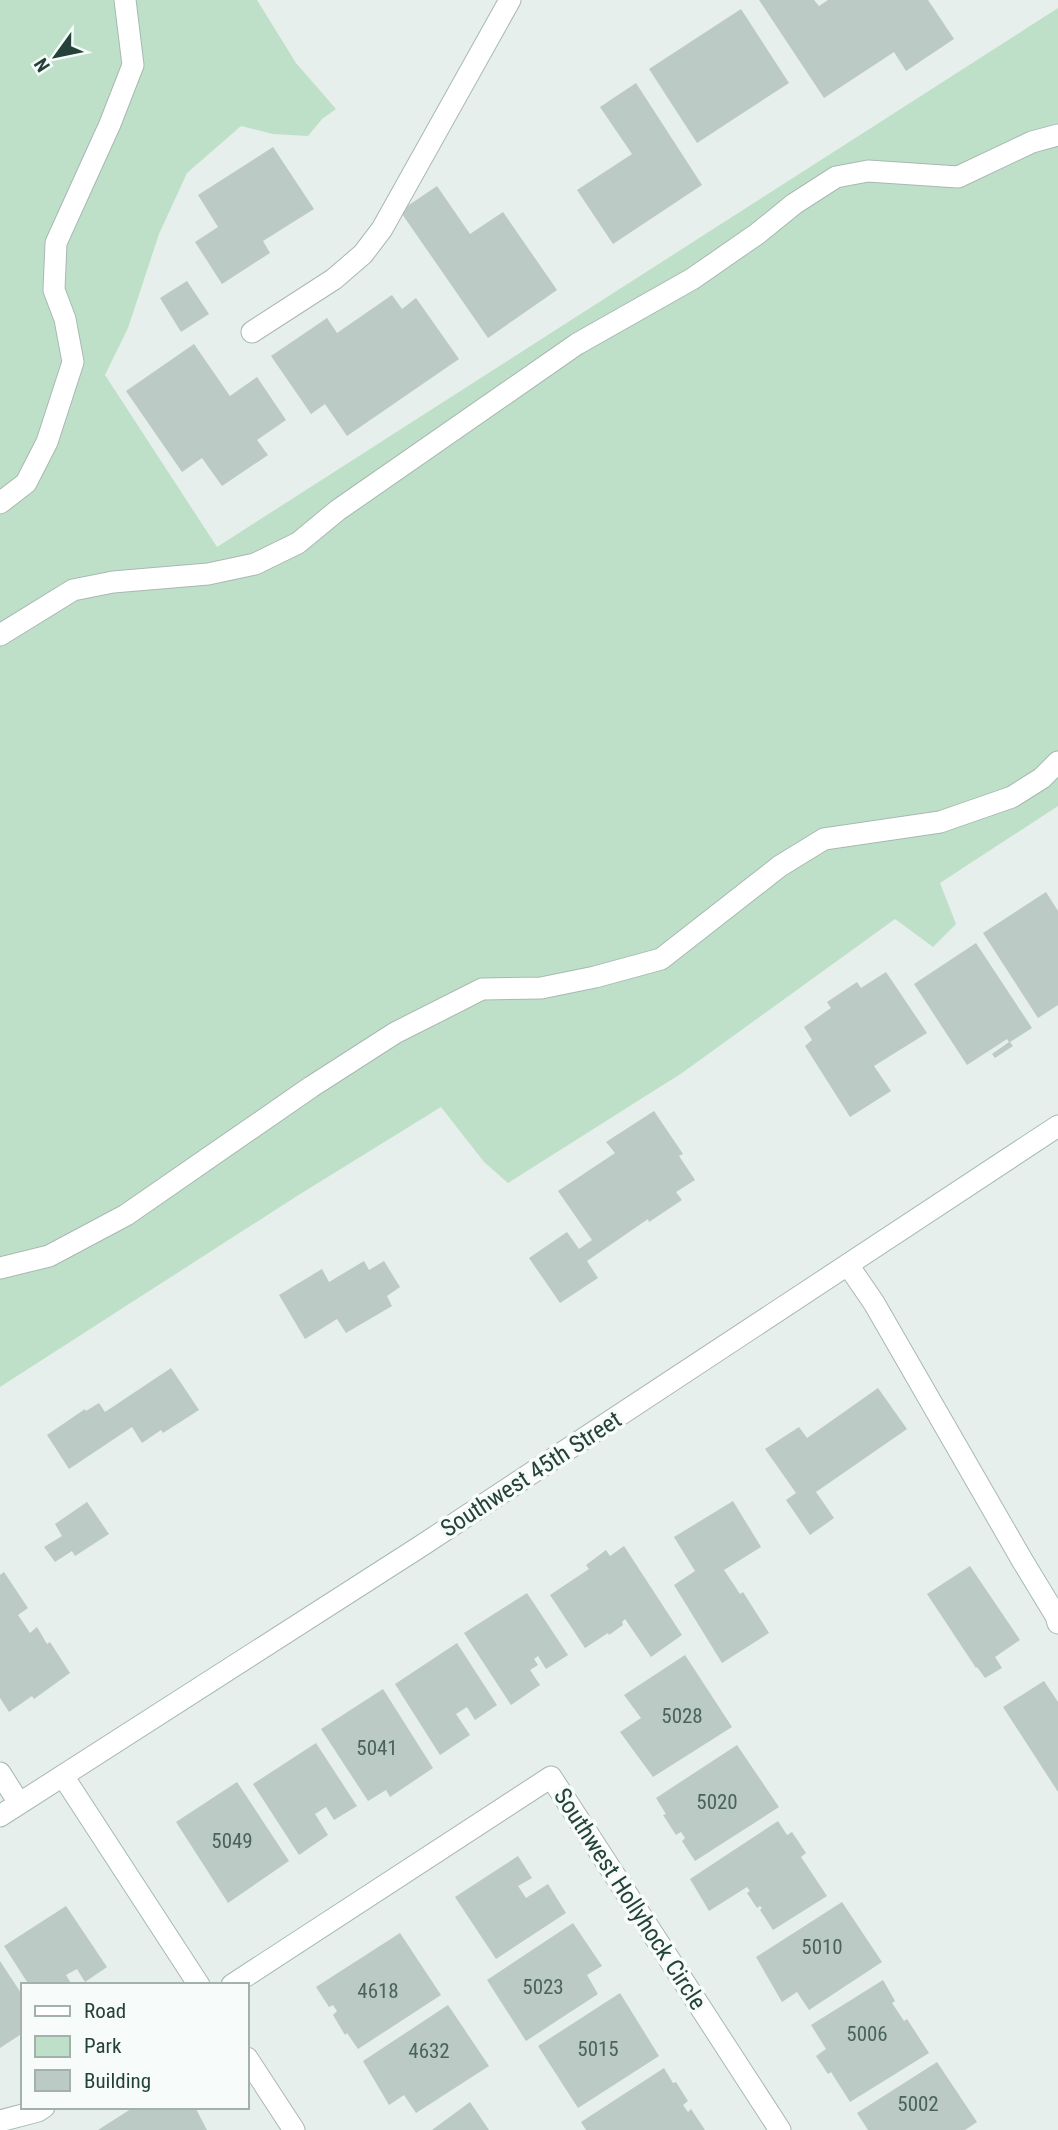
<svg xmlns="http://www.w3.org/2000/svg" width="1058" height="2130" font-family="'Roboto Condensed',sans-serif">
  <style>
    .green { fill: #bfe0c8 }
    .building { fill: #bbcac4 }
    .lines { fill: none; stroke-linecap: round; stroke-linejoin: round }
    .minor-casing { stroke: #a8b8b2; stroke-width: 23 }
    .minor { stroke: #fff; stroke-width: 21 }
    .labels { text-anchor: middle; stroke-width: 7; stroke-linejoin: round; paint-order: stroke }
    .number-label { font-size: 21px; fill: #4a645c }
    .street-label { font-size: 24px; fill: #24423a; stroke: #f7fbf9 }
  </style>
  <rect width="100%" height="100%" fill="#e6efeb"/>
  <path class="green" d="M 0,0 L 257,0 L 296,63 L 336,109 L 322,119 L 308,136 L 273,134 L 241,126 L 187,173 L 159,234 L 128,328 L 105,375 L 217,547 L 1058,8 L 1058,806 L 940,883 L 956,924 L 933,947 L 895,919 L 682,1073 L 508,1183 L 484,1162 L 441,1107 L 297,1196 L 0,1387 Z"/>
  <g class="building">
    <path d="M 759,0 L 814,0 L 819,6 L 828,0 L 928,0 L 954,39 L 906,71 L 894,52 L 824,98 Z"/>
    <path d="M 741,9 L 789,83 L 697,143 L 649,69 Z"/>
    <path d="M 636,83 L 702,185 L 613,244 L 577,190 L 632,154 L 600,107 Z"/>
    <path d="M 273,147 L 314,209 L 263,241 L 270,253 L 222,284 L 195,242 L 218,227 L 198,195 Z"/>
    <path d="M 437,186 L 470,234 L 503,212 L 557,290 L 488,338 L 400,211 Z"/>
    <path d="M 187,281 L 209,314 L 181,332 L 160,298 Z"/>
    <path d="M 392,295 L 402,309 L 416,298 L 459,359 L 347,436 L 325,404 L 311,414 L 271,356 L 327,318 L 337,333 Z"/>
    <path d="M 194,344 L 230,396 L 257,377 L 286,420 L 257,440 L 268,455 L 222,486 L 202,458 L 182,472 L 126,391 Z"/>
    <path d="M 1046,892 L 1058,911 L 1058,1005 L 1038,1018 L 983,933 Z"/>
    <path d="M 976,943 L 1032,1028 L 1010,1042 L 1013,1046 L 995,1058 L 992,1054 L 1009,1042 L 1007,1039 L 967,1065 L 914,984 Z"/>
    <path d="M 886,972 L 927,1033 L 874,1066 L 891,1091 L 850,1117 L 805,1046 L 812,1040 L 804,1027 L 831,1008 L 827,1002 L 857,982 L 861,988 Z"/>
    <path d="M 654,1111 L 683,1154 L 679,1156 L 695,1180 L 676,1192 L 682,1200 L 649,1222 L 648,1219 L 587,1261 L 598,1278 L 560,1303 L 529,1258 L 567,1232 L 579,1249 L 592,1240 L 558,1191 L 615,1153 L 606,1142 Z"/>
    <path d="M 364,1261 L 369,1270 L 384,1261 L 400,1287 L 387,1296 L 392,1306 L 346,1333 L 337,1319 L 305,1339 L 279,1295 L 322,1269 L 329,1282 Z"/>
    <path d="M 171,1368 L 199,1410 L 163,1433 L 161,1430 L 142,1443 L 132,1427 L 69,1469 L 47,1435 L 85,1409 L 86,1411 L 99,1403 L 105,1412 Z"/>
    <path d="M 878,1388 L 907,1429 L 816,1492 L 834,1518 L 810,1535 L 786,1500 L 796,1493 L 765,1449 L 799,1427 L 807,1438 Z"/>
    <path d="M 733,1501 L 761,1547 L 724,1570 L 740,1594 L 743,1592 L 769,1633 L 722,1663 L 674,1585 L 695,1571 L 674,1537 Z"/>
    <path d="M 87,1502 L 109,1534 L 75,1556 L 72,1551 L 55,1562 L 44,1547 L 62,1536 L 55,1524 Z"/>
    <path d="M 624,1546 L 682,1635 L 651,1657 L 625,1619 L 622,1622 L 623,1625 L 609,1635 L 608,1633 L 585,1648 L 550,1595 L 589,1569 L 586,1565 L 606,1550 L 610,1556 Z"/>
    <path d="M 970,1566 L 1020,1640 L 995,1657 L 1002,1668 L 985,1678 L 977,1667 L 976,1668 L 927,1594 Z"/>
    <path d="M 4,1572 L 28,1608 L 18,1615 L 30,1633 L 37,1627 L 47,1644 L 50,1642 L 70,1673 L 34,1699 L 32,1696 L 9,1712 L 0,1698 L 0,1575 Z"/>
    <path d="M 527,1593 L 568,1655 L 546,1669 L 538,1656 L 534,1659 L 538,1665 L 530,1670 L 540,1685 L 511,1705 L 464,1633 Z"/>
    <path d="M 457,1643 L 497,1705 L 475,1720 L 467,1707 L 456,1714 L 470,1735 L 440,1755 L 395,1684 Z"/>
    <path d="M 685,1655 L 732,1727 L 653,1777 L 620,1732 L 641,1718 L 624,1695 Z"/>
    <path d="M 1044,1681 L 1058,1702 L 1058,1792 L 1003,1707 Z"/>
    <path d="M 383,1689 L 433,1768 L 390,1797 L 386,1790 L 368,1801 L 321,1729 Z"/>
    <path d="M 316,1743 L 357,1806 L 334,1820 L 326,1807 L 315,1814 L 328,1835 L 299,1855 L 253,1784 Z"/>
    <path d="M 737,1745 L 779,1807 L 695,1861 L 682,1841 L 685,1838 L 681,1832 L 676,1835 L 663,1815 L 666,1814 L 656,1798 Z"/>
    <path d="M 237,1782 L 289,1861 L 228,1903 L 176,1822 Z"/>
    <path d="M 778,1821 L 787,1835 L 792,1832 L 806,1853 L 801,1857 L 827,1896 L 773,1930 L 760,1910 L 762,1908 L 760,1906 L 757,1908 L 747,1893 L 750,1891 L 747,1887 L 709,1911 L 690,1879 Z"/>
    <path d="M 518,1856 L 532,1878 L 518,1886 L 526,1898 L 548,1884 L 566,1913 L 496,1959 L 455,1897 Z"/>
    <path d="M 842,1902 L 882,1962 L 809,2010 L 797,1992 L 782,2002 L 756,1957 Z"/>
    <path d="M 66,1906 L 107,1967 L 85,1982 L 77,1969 L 66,1975 L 72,1985 L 29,1985 L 4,1946 Z"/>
    <path d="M 573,1923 L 602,1966 L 587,1975 L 598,1994 L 526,2041 L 487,1980 Z"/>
    <path d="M 400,1933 L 441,1995 L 358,2049 L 347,2033 L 345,2035 L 333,2015 L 337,2011 L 333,2005 L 329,2007 L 316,1987 Z"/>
    <path d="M 0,1961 L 23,1996 L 23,2033 L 0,2048 Z"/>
    <path d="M 883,1980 L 895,2001 L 892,2003 L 904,2021 L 907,2019 L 929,2053 L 850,2102 L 831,2072 L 828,2074 L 816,2056 L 826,2049 L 811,2025 Z"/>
    <path d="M 620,1993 L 659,2056 L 578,2108 L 538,2046 Z"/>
    <path d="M 448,2005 L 489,2066 L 416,2113 L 404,2095 L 389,2105 L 363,2061 Z"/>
    <path d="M 937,2062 L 977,2122 L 965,2130 L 868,2130 L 857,2113 Z"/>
    <path d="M 664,2068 L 673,2083 L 676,2082 L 688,2101 L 683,2105 L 688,2112 L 691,2109 L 705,2130 L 586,2130 L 581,2122 Z"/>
    <path d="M 470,2102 L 489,2130 L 432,2130 Z"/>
    <path d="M 134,2107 L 195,2107 L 207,2130 L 98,2130 Z"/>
  </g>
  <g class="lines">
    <defs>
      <g id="minor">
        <path d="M 252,332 L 334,279 L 363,254 L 382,229 L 510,0"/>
        <path d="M 0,503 L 26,483 L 47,442 L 73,362 L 65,319 L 54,290 L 56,243 L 110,124 L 133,65 L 125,0"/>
        <path d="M 0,635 L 73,590 L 113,582 L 208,574 L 255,564 L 298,543 L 338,510 L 577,344 L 692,279 L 757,234 L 794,204 L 836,177 L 868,171 L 958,177 L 1032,142 L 1058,135"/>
        <path d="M 848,1265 L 874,1303 L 1022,1560 L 1056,1616 L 1058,1623"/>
        <path d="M 0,1268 L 49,1256 L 126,1215 L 311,1087 L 395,1033 L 482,989 L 541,988 L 595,977 L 661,959 L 780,866 L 824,839 L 940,822 L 1012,797 L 1042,778 L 1058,762"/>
        <path d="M 0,1773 L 19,1803"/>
        <path d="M 63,1776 L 199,1985"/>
        <path d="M 0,1816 L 421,1546 L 1058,1126"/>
        <path d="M 232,1985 L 551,1777 L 780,2130"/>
        <path d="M 247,2058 L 294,2130"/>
        <path d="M 0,2121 L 38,2111 L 44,2107"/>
      </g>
    </defs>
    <use href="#minor" class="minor-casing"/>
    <use href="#minor" class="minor"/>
  </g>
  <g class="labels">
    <g class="number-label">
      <text x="682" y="1723">5028</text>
      <text x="377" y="1755">5041</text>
      <text x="717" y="1809">5020</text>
      <text x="232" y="1848">5049</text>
      <text x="822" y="1954">5010</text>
      <text x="543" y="1994">5023</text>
      <text x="378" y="1998">4618</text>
      <text x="867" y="2041">5006</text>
      <text x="598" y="2056">5015</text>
      <text x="429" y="2058">4632</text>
      <text x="918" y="2111">5002</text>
    </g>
    <g class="street-label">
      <text transform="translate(531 1474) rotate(-33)" y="8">Southwest 45th Street</text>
      <text transform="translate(630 1899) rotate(57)" y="8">Southwest Hollyhock Circle</text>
    </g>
  </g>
  <rect x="21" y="1983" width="228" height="126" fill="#f7fbf9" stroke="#a3b1ad" stroke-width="2"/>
  <rect x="35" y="2006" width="35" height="10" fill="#ffffff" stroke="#a3b1ad" stroke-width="2"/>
  <text x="84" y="2018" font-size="21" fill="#24423a">Road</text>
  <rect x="35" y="2036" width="35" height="21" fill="#bfe0c8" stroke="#a3b1ad" stroke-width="2"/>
  <text x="84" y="2053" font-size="21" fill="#24423a">Park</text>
  <rect x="35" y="2070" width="35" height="21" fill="#bbcac4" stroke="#a3b1ad" stroke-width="2"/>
  <text x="84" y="2088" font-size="21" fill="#24423a">Building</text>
  <g transform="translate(56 56) rotate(237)" stroke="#f7fbf9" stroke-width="5" paint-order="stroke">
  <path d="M0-5L12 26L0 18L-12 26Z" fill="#24423a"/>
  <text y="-10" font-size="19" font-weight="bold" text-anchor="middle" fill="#24423a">N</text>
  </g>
</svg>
